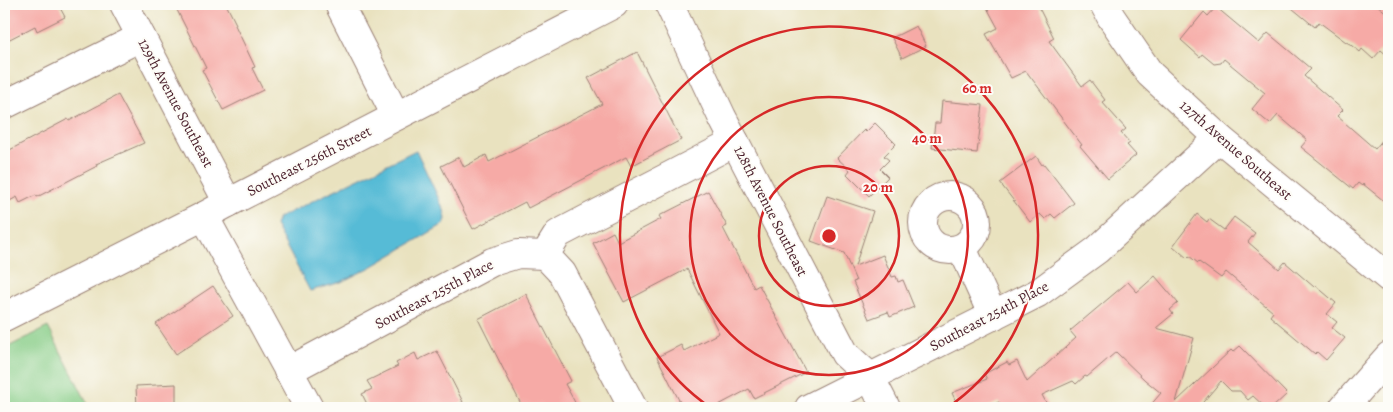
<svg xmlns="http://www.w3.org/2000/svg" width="1393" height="412" font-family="Alegreya,serif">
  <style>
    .green { fill: #88cd88; stroke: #69765a }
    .water { fill: #57bbd6; stroke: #506d80 }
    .building { fill: #f6aaa6 }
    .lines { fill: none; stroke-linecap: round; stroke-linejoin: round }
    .minor-casing { stroke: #9a8075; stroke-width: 30 }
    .major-casing { stroke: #9a8075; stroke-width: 30 }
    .minor { stroke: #fff; stroke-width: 28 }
    .major { stroke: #fff; stroke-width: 28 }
    .ring { fill: none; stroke: #d62828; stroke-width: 2.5 }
    .labels { text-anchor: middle; stroke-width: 4; stroke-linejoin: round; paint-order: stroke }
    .street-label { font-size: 15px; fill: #4a1f2b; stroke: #fdfcf7 }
    .centre { fill: #d62828; stroke: #fdfcf7; stroke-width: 2.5 }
    .ring-label { font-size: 15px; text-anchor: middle; font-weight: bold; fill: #d62828; stroke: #fdfcf7; stroke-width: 4; stroke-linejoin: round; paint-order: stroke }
  </style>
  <rect width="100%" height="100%" fill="#fdfcf7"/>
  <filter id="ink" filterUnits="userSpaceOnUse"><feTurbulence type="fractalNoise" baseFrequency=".02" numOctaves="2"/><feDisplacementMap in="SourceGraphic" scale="10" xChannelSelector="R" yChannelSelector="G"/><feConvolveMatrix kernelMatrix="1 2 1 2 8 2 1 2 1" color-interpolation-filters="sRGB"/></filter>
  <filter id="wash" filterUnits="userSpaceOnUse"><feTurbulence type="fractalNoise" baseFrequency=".0096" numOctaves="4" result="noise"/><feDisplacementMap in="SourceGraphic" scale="20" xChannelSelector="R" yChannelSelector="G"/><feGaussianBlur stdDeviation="1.12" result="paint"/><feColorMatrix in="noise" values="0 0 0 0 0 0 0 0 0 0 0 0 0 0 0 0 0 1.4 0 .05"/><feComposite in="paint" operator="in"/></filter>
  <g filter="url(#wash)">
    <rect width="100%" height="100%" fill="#e9e2bf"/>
    <path class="green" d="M 48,327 L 90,408 L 4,408 L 4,349 Z"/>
    <path class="water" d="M 416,150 L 444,210 L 446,219 L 444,224 L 371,267 L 341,282 L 310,291 L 275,225 L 278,218 Z"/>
    <g id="blocks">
      <g class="building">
        <path d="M 4,4 L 58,4 L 65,17 L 37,31 L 35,26 L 4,42 Z"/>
        <path d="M 174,4 L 226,4 L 236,24 L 235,25 L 255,67 L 252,68 L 263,90 L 223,110 L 202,70 L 206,68 Z"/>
        <path d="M 985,4 L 1037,4 L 1054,38 L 1049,41 L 1082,86 L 1090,80 L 1105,100 L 1102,102 L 1126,129 L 1121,133 L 1130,143 L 1127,145 L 1136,155 L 1108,179 L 1080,146 L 1082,145 L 1026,71 L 1011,78 L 986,34 L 998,28 Z"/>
        <path d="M 1287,4 L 1376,4 L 1389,15 L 1389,57 L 1381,50 L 1373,59 L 1362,49 L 1360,52 L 1352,45 L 1346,42 L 1319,22 L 1315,27 Z"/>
        <path d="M 1216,7 L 1259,43 L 1268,33 L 1311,69 L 1304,76 L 1343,110 L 1337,116 L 1375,149 L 1389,132 L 1389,205 L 1363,184 L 1362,186 L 1358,183 L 1353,189 L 1301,147 L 1307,140 L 1278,115 L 1270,124 L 1252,109 L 1265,93 L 1224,59 L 1221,63 L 1214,64 L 1202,54 L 1200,57 L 1181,40 L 1204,12 L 1208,16 Z"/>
        <path d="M 916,26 L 926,46 L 902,58 L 892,38 Z"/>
        <path d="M 637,52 L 681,140 L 631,166 L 626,157 L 528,208 L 525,202 L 473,229 L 441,166 L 459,157 L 464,167 L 486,155 L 489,162 L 602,104 L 588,78 Z"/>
        <path d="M 118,95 L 144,143 L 96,164 L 97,166 L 37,197 L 36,195 L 20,203 L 17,197 L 4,204 L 4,153 L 68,119 L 69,121 Z"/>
        <path d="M 942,101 L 983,105 L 977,153 L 932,148 L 935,123 L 940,123 Z"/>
        <path d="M 875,123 L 896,144 L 884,156 L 889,160 L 880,169 L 888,177 L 869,196 L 847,174 L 850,170 L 837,158 L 864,130 L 866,132 Z"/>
        <path d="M 1036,156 L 1042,165 L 1044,164 L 1074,203 L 1055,218 L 1051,214 L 1045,219 L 1040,214 L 1030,222 L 1000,183 Z"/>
        <path d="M 708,191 L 727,226 L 723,228 L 754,288 L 759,285 L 806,372 L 754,398 L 749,389 L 713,408 L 683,408 L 657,357 L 681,345 L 684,351 L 719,333 L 687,269 L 624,302 L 593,243 L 613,232 L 618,242 L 661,219 L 659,216 Z"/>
        <path d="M 827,196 L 873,211 L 855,266 L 883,255 L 892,277 L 896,276 L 898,282 L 903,280 L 914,307 L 890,317 L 888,312 L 869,319 L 853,282 L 856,281 L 844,253 L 811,241 Z"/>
        <path d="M 1197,214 L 1207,222 L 1209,219 L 1224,230 L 1234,217 L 1255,233 L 1248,242 L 1279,269 L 1285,262 L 1314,287 L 1315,285 L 1336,303 L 1327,314 L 1337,322 L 1332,328 L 1345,338 L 1326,360 L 1317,352 L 1315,354 L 1270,316 L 1273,312 L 1226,272 L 1221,278 L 1199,262 L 1198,263 L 1189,256 L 1187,258 L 1173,246 Z"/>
        <path d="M 1155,276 L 1178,303 L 1170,310 L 1173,314 L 1156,328 L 1194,338 L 1176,402 L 1231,350 L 1233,352 L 1240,346 L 1287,394 L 1272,408 L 1266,408 L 1253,396 L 1248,400 L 1240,391 L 1231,391 L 1221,381 L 1198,408 L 1148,408 L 1161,393 L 1145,380 L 1116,352 L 1087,377 L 1085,376 L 1076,384 L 1073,381 L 1042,395 L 1049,408 L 1002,408 L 999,402 L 985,408 L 959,408 L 952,393 L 987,379 L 984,374 L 1007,362 L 1009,365 L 1017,361 L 1027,382 L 1076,338 L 1070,331 L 1128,282 L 1137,292 Z"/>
        <path d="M 213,286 L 233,316 L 176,354 L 156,324 Z"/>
        <path d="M 526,294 L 571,381 L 565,384 L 578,408 L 523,408 L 478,319 Z"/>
        <path d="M 437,351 L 463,402 L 451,408 L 369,408 L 362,394 L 372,389 L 367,381 L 398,366 L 396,363 L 415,353 L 418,360 Z"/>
        <path d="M 176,384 L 176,404 L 173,404 L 173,408 L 137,408 L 136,386 Z"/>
      </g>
    </g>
  </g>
  <g filter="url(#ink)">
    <use href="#blocks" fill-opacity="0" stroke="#9a8075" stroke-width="1"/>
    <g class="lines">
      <defs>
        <g id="minor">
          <path d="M 124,4 L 228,203"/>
          <path d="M 339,4 L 396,116"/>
          <path d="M 669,4 L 722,117 L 845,354 L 870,377 L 886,408"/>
          <path d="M 1104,4 L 1111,17 L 1150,74 L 1219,138 L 1389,278"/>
          <path d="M 4,105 L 141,37"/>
          <circle cx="950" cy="223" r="27"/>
          <path d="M 204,216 L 309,408"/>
          <path d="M 962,248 L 993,316"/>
          <path d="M 545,255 L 562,273 L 633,408"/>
          <path d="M 288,371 L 492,262 L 518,254 L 545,255 L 558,234 L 735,142"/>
          <path d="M 809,408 L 1038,293 L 1097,250 L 1219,138"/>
          <path d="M 1343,408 L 1389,356"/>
        </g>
        <path id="major" d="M 4,317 L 204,216 L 228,203 L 614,4"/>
      </defs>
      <use href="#minor" class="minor-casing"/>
      <use href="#major" class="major-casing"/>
      <use href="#minor" class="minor"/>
      <use href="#major" class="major"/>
    </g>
  </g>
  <g class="ring">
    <circle cx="829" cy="236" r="70"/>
    <circle cx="829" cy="236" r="139"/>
    <path d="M711 408A209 209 0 1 1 947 408"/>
  </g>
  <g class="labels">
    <g class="street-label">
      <text transform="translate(176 103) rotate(62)" y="5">129th Avenue Southeast</text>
      <text transform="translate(1236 150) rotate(41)" y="5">127th Avenue Southeast</text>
      <text transform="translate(309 161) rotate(-27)" y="5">Southeast 256th Street</text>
      <text transform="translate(771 211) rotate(63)" y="5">128th Avenue Southeast</text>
      <text transform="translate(434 294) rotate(-28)" y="5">Southeast 255th Place</text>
      <text transform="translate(989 316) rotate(-28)" y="5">Southeast 254th Place</text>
    </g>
  </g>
  <circle cx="829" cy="236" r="8" class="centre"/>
  <g class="ring-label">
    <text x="977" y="93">60 m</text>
    <text x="927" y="143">40 m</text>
    <text x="878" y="192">20 m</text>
  </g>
  <rect width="1393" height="412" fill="none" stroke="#fdfcf7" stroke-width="20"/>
</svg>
